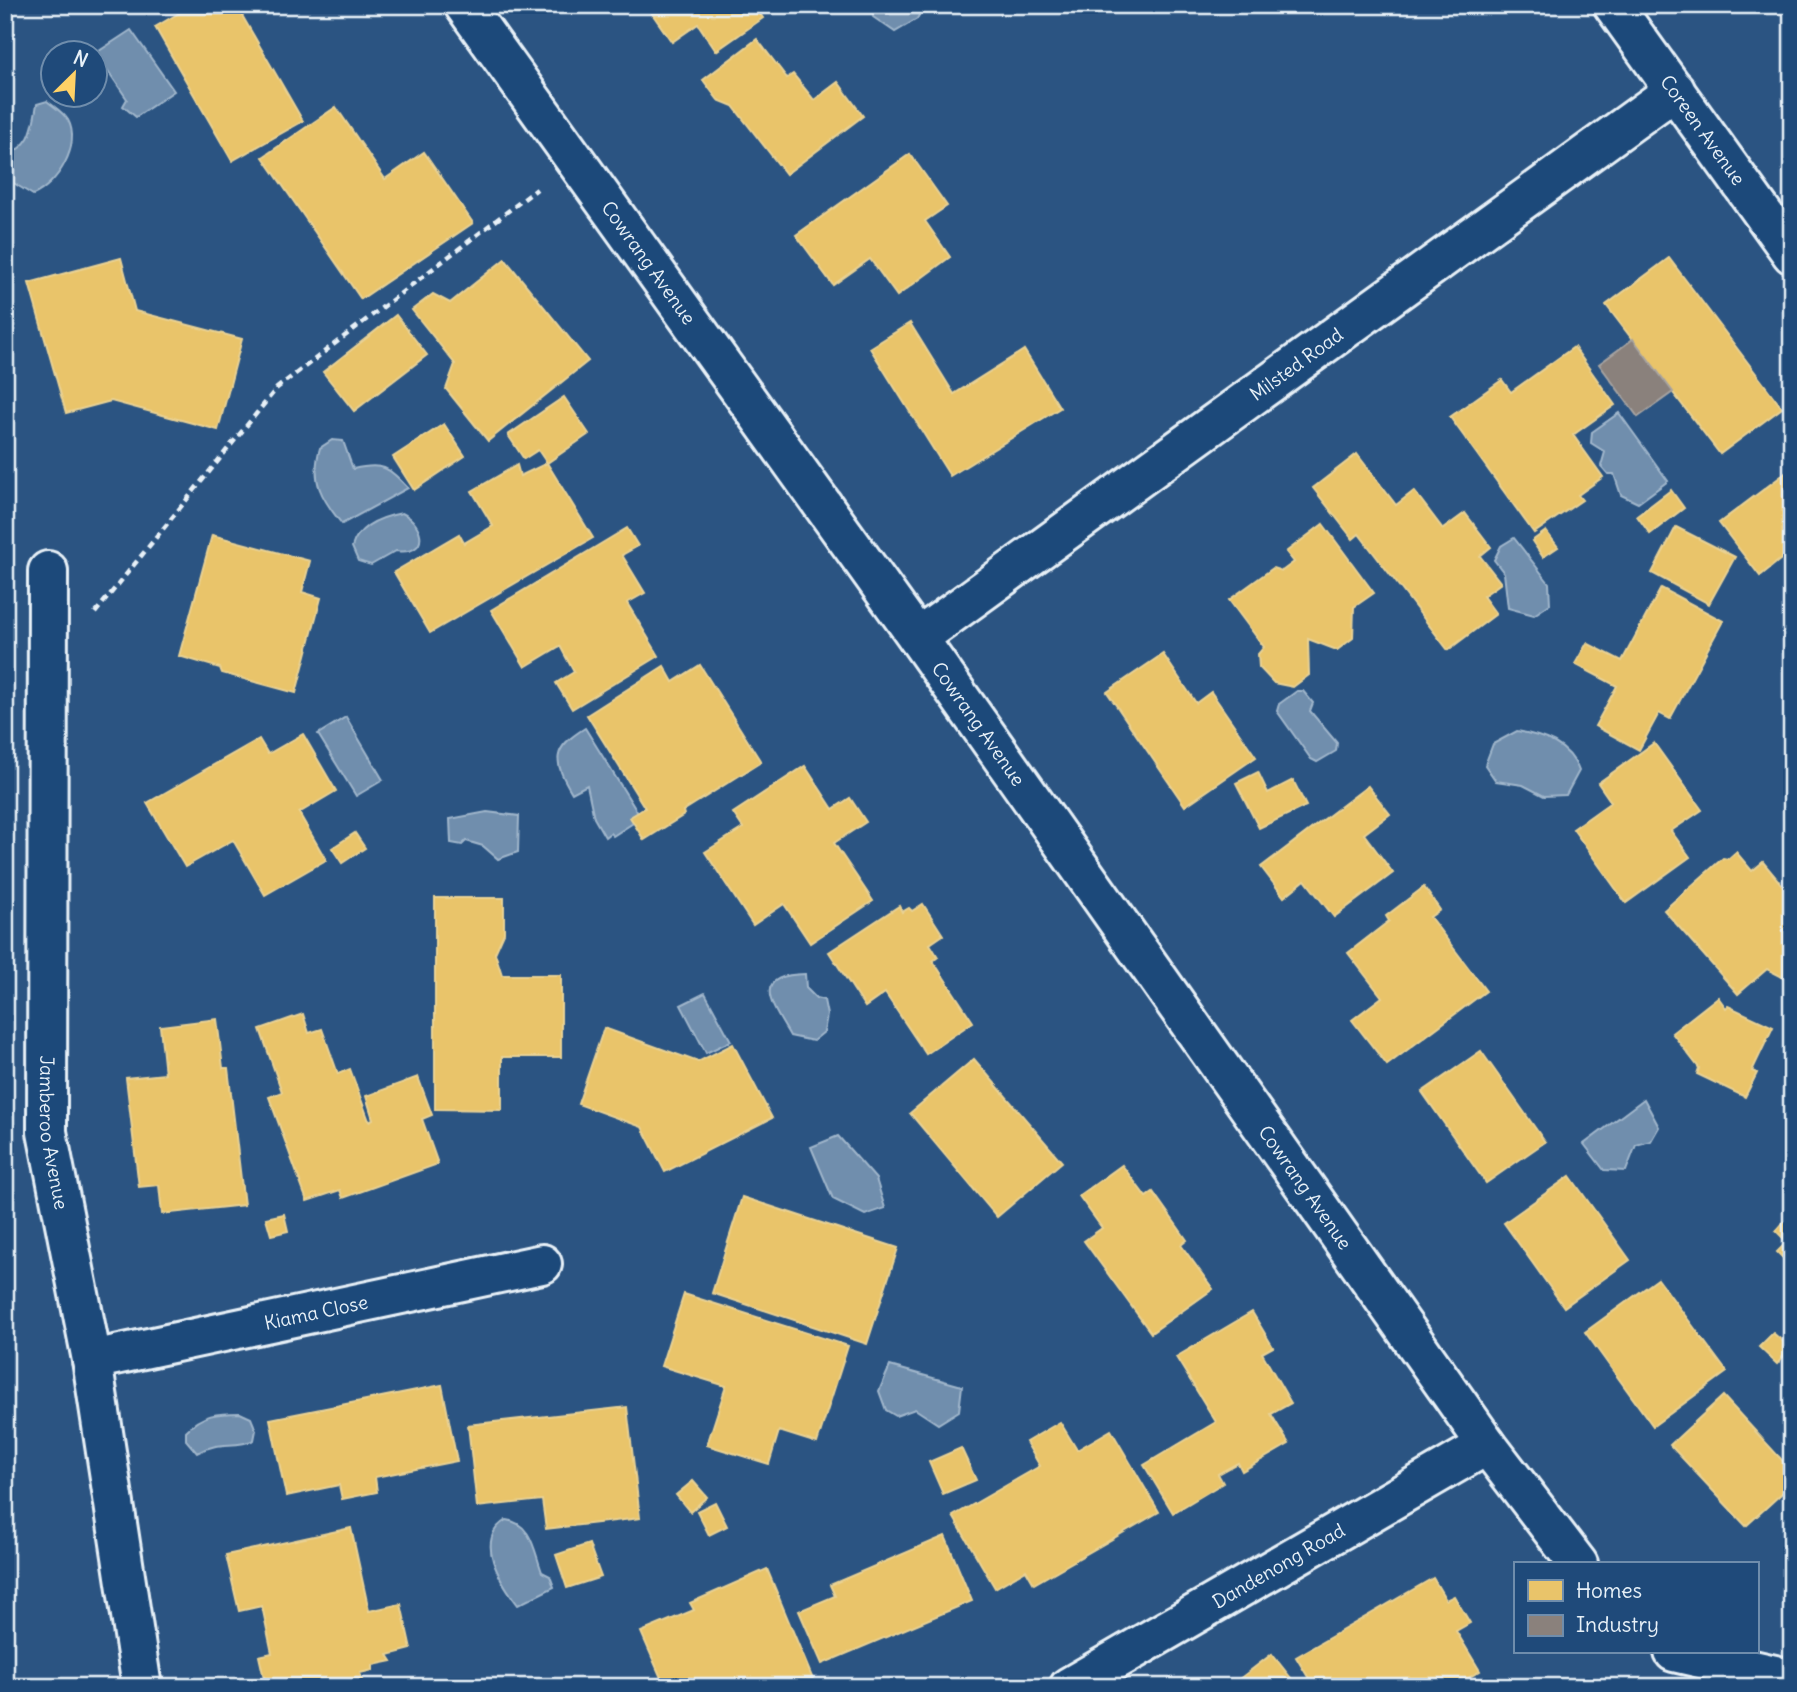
<svg xmlns="http://www.w3.org/2000/svg" width="1797" height="1692" font-family="Delius,sans-serif">
  <style>
    .water { fill: #708ead; stroke: #a0b6cb; stroke-width: 2 }
    .homes { fill: #e9c46a; stroke: #e9d295; stroke-width: 2 }
    .industry { fill: #8a817c; stroke: #a6a3a1; stroke-width: 2 }
    .lines { fill: none; stroke-linecap: round; stroke-linejoin: round }
    .street-casing { stroke: #e8f1f8; stroke-width: 44 }
    .path { stroke: #e8f1f8; stroke-width: 4.5; stroke-dasharray: 7 5; stroke-linecap: butt }
    .street { stroke: #1f4a7a; stroke-width: 38 }
    .labels { text-anchor: middle; stroke-width: 7; stroke-linejoin: round; paint-order: stroke }
    .street-label { font-size: 19px; fill: #e8f1f8; stroke: #1f4a7a }
  </style>
  <rect width="100%" height="100%" fill="#2b5482"/>
  <filter id="ink" filterUnits="userSpaceOnUse"><feTurbulence type="fractalNoise" baseFrequency=".0143" numOctaves="2"/><feDisplacementMap in="SourceGraphic" scale="14" xChannelSelector="R" yChannelSelector="G"/><feConvolveMatrix kernelMatrix="1 2 1 2 8 2 1 2 1" color-interpolation-filters="sRGB"/></filter>
  <g filter="url(#ink)">
    <g class="water">
      <path d="M 872,5 L 923,5 L 924,6 L 917,19 L 895,32 L 873,17 Z"/>
      <path d="M 131,30 L 174,91 L 136,117 L 123,106 L 127,99 L 96,53 Z"/>
      <path d="M 47,101 C 53,106 63,112 68,120 C 82,145 57,185 33,195 L 7,179 L 6,156 C 32,144 32,131 37,104 Z"/>
      <path d="M 1619,413 L 1668,481 L 1638,503 L 1621,495 L 1614,474 L 1608,474 L 1601,466 L 1605,452 L 1591,443 L 1592,432 Z"/>
      <path d="M 332,440 L 343,441 L 353,469 C 383,462 388,467 408,488 L 342,524 C 322,499 310,481 320,448 Z"/>
      <path d="M 402,513 C 425,524 430,556 396,551 L 371,565 L 358,561 L 352,547 C 358,525 381,517 402,513 Z"/>
      <path d="M 1514,538 L 1549,583 L 1550,604 L 1534,615 L 1508,608 L 1504,573 L 1494,560 L 1501,546 Z"/>
      <path d="M 1297,691 L 1303,691 L 1313,703 L 1310,711 L 1337,743 L 1336,751 L 1317,762 L 1311,759 L 1277,711 L 1279,704 Z"/>
      <path d="M 346,717 L 383,780 L 356,796 L 318,734 Z"/>
      <path d="M 585,728 L 641,818 L 613,836 L 610,833 L 605,837 L 594,818 L 587,785 L 572,793 C 553,761 551,749 585,728 Z"/>
      <path d="M 1517,731 C 1544,736 1569,744 1579,771 L 1566,795 L 1544,796 L 1523,785 L 1496,781 L 1485,765 L 1493,744 Z"/>
      <path d="M 487,812 L 519,816 L 518,852 L 498,859 L 483,846 L 466,841 L 462,845 L 451,843 L 450,819 Z"/>
      <path d="M 805,974 L 806,988 L 816,998 L 824,1000 L 827,1015 L 824,1032 L 813,1041 L 790,1036 C 772,1005 749,975 805,974 Z"/>
      <path d="M 705,993 L 731,1041 L 706,1053 L 681,1005 Z"/>
      <path d="M 1644,1099 L 1659,1127 L 1651,1141 L 1636,1145 L 1626,1171 L 1604,1170 L 1584,1144 Z"/>
      <path d="M 838,1136 L 876,1179 L 885,1208 L 865,1215 L 833,1199 L 811,1147 Z"/>
      <path d="M 890,1366 L 962,1386 L 959,1411 L 938,1424 L 915,1409 L 896,1416 L 886,1410 L 879,1391 Z"/>
      <path d="M 240,1413 L 251,1418 L 256,1430 L 254,1440 C 235,1449 219,1440 197,1453 L 186,1440 L 186,1431 C 202,1414 218,1413 240,1413 Z"/>
      <path d="M 506,1520 C 532,1523 534,1551 542,1572 L 550,1576 L 554,1587 L 518,1605 C 501,1582 473,1540 506,1520 Z"/>
    </g>
    <g class="homes">
      <path d="M 193,5 L 236,5 L 303,121 L 232,161 L 155,27 Z"/>
      <path d="M 646,5 L 754,5 L 763,18 L 716,51 L 698,24 L 672,42 Z"/>
      <path d="M 757,39 L 787,78 L 793,74 L 814,100 L 838,82 L 863,116 L 786,174 L 733,106 L 718,100 L 703,80 Z"/>
      <path d="M 336,107 L 385,179 L 424,152 L 473,223 L 361,299 L 263,157 Z"/>
      <path d="M 910,154 L 947,206 L 925,221 L 950,257 L 897,296 L 870,259 L 833,285 L 796,235 Z"/>
      <path d="M 121,258 L 135,311 L 242,339 L 218,430 L 111,401 L 66,413 L 29,283 Z"/>
      <path d="M 1669,258 L 1782,408 L 1720,454 L 1606,305 Z"/>
      <path d="M 505,259 L 588,361 L 488,441 L 446,389 L 455,364 L 412,310 L 433,294 L 450,303 Z"/>
      <path d="M 396,315 L 427,355 L 354,411 L 323,372 Z"/>
      <path d="M 910,323 L 954,394 L 1024,350 L 1060,408 L 950,476 L 870,348 Z"/>
      <path d="M 1574,347 L 1615,405 L 1573,435 L 1603,477 L 1578,495 L 1582,500 L 1534,533 L 1450,417 L 1502,380 L 1511,392 Z"/>
      <path d="M 564,397 L 589,434 L 547,463 L 538,450 L 524,459 L 508,435 Z"/>
      <path d="M 444,424 L 465,456 L 414,490 L 393,457 Z"/>
      <path d="M 1357,454 L 1396,505 L 1414,491 L 1443,529 L 1465,513 L 1491,547 L 1480,556 L 1501,583 L 1483,596 L 1496,614 L 1448,650 L 1359,534 L 1353,539 L 1313,488 Z"/>
      <path d="M 547,463 L 593,538 L 430,633 L 394,572 L 459,534 L 464,543 L 493,526 L 472,491 L 517,465 L 520,476 Z"/>
      <path d="M 1792,468 L 1792,562 L 1786,555 L 1760,576 L 1719,523 Z"/>
      <path d="M 1671,490 L 1684,508 L 1650,534 L 1637,516 Z"/>
      <path d="M 1323,524 L 1374,593 L 1354,607 L 1353,638 L 1337,650 L 1308,639 L 1309,675 L 1293,687 L 1274,683 L 1259,667 L 1258,654 L 1264,647 L 1229,600 L 1273,568 L 1282,571 L 1294,562 L 1286,552 Z"/>
      <path d="M 1676,527 L 1735,557 L 1709,604 L 1652,573 Z"/>
      <path d="M 627,528 L 638,546 L 622,555 L 645,593 L 627,603 L 659,656 L 572,709 L 556,683 L 574,672 L 560,646 L 525,667 L 491,610 Z"/>
      <path d="M 1546,531 L 1558,547 L 1543,557 L 1532,541 Z"/>
      <path d="M 212,535 L 310,561 L 302,592 L 321,598 L 296,693 L 222,673 L 220,668 L 179,656 Z"/>
      <path d="M 1661,588 L 1723,621 L 1670,719 L 1659,713 L 1639,750 L 1595,726 L 1617,686 L 1575,664 L 1587,643 L 1622,661 Z"/>
      <path d="M 1163,654 L 1196,703 L 1211,692 L 1256,757 L 1185,806 L 1107,692 Z"/>
      <path d="M 700,665 L 761,762 L 683,811 L 684,815 L 644,840 L 630,817 L 645,808 L 587,715 L 664,666 L 673,682 Z"/>
      <path d="M 303,734 L 336,791 L 299,813 L 326,860 L 265,895 L 233,840 L 185,867 L 147,803 L 259,739 L 268,754 Z"/>
      <path d="M 1654,743 L 1702,810 L 1671,831 L 1690,857 L 1626,903 L 1573,829 L 1611,802 L 1598,783 Z"/>
      <path d="M 805,766 L 833,809 L 850,798 L 866,822 L 834,843 L 873,901 L 810,943 L 784,904 L 753,925 L 705,852 L 743,828 L 733,813 Z"/>
      <path d="M 1258,772 L 1268,793 L 1293,780 L 1306,806 L 1259,828 L 1236,783 Z"/>
      <path d="M 1368,786 L 1390,814 L 1364,834 L 1393,873 L 1334,917 L 1305,880 L 1284,897 L 1261,867 Z"/>
      <path d="M 355,833 L 365,848 L 342,863 L 332,848 Z"/>
      <path d="M 1736,852 L 1752,871 L 1763,862 L 1792,897 L 1792,907 L 1787,910 L 1792,916 L 1792,982 L 1767,969 L 1738,994 L 1664,910 L 1723,858 L 1728,859 Z"/>
      <path d="M 1424,887 L 1440,910 L 1430,917 L 1486,991 L 1387,1065 L 1352,1020 L 1382,997 L 1348,953 L 1389,921 L 1386,916 Z"/>
      <path d="M 435,898 L 504,898 L 504,933 L 495,953 L 502,975 L 561,975 L 561,1057 L 502,1057 L 502,1110 L 435,1109 Z"/>
      <path d="M 923,904 L 943,935 L 930,944 L 938,957 L 933,961 L 973,1022 L 926,1054 L 885,993 L 865,1007 L 829,952 L 899,906 L 902,912 L 909,908 L 912,911 Z"/>
      <path d="M 1718,997 L 1726,1008 L 1728,1006 L 1773,1027 L 1752,1071 L 1757,1073 L 1745,1097 L 1697,1074 L 1699,1068 L 1672,1033 Z"/>
      <path d="M 303,1014 L 309,1033 L 322,1029 L 338,1074 L 350,1069 L 369,1121 L 373,1119 L 366,1096 L 418,1077 L 432,1115 L 422,1119 L 438,1164 L 343,1198 L 340,1190 L 307,1201 L 269,1097 L 282,1092 L 260,1029 Z"/>
      <path d="M 217,1019 L 223,1068 L 228,1068 L 244,1205 L 162,1214 L 159,1185 L 139,1187 L 126,1078 L 165,1074 L 160,1026 Z"/>
      <path d="M 604,1028 L 698,1062 L 733,1044 L 772,1118 L 665,1172 L 642,1127 L 578,1104 Z"/>
      <path d="M 1481,1051 L 1545,1142 L 1486,1183 L 1422,1092 Z"/>
      <path d="M 974,1059 L 1062,1162 L 997,1217 L 910,1113 Z"/>
      <path d="M 1122,1165 L 1146,1197 L 1153,1192 L 1187,1240 L 1181,1245 L 1213,1289 L 1151,1333 L 1084,1241 L 1102,1228 L 1079,1196 Z"/>
      <path d="M 1570,1176 L 1630,1260 L 1564,1307 L 1504,1223 Z"/>
      <path d="M 742,1197 L 898,1248 L 867,1344 L 712,1293 Z"/>
      <path d="M 284,1214 L 288,1231 L 271,1235 L 266,1218 Z"/>
      <path d="M 1791,1214 L 1792,1215 L 1792,1267 L 1777,1252 L 1787,1242 L 1776,1231 Z"/>
      <path d="M 1658,1279 L 1727,1372 L 1653,1426 L 1585,1332 Z"/>
      <path d="M 684,1294 L 848,1346 L 817,1443 L 779,1431 L 769,1464 L 707,1445 L 726,1386 L 661,1366 Z"/>
      <path d="M 1252,1312 L 1273,1347 L 1262,1353 L 1291,1403 L 1271,1414 L 1289,1444 L 1242,1471 L 1238,1463 L 1218,1474 L 1223,1483 L 1173,1513 L 1144,1465 L 1216,1422 L 1176,1357 Z"/>
      <path d="M 1773,1333 L 1791,1348 L 1777,1364 L 1759,1347 Z"/>
      <path d="M 442,1385 L 457,1461 L 375,1477 L 377,1492 L 342,1499 L 339,1485 L 286,1496 L 270,1419 Z"/>
      <path d="M 1723,1396 L 1792,1471 L 1792,1484 L 1746,1526 L 1670,1445 Z"/>
      <path d="M 627,1407 L 640,1518 L 546,1529 L 542,1500 L 477,1507 L 468,1425 Z"/>
      <path d="M 1060,1422 L 1077,1450 L 1111,1430 L 1159,1512 L 1034,1584 L 1026,1570 L 995,1588 L 953,1516 L 1040,1466 L 1026,1442 Z"/>
      <path d="M 961,1448 L 976,1480 L 943,1494 L 929,1462 Z"/>
      <path d="M 693,1481 L 707,1497 L 690,1512 L 676,1495 Z"/>
      <path d="M 715,1502 L 727,1526 L 709,1535 L 697,1511 Z"/>
      <path d="M 351,1528 L 369,1611 L 401,1604 L 411,1649 L 388,1655 L 392,1661 L 373,1665 L 373,1670 L 360,1673 L 362,1680 L 332,1687 L 266,1687 L 259,1656 L 272,1653 L 262,1606 L 239,1611 L 226,1555 Z"/>
      <path d="M 945,1536 L 972,1601 L 822,1664 L 799,1611 L 835,1596 L 830,1585 Z"/>
      <path d="M 589,1544 L 601,1577 L 567,1588 L 556,1555 Z"/>
      <path d="M 767,1569 L 814,1682 L 804,1687 L 665,1687 L 641,1632 L 694,1610 L 690,1603 Z"/>
      <path d="M 1433,1578 L 1446,1600 L 1454,1596 L 1470,1623 L 1456,1631 L 1480,1671 L 1453,1687 L 1314,1687 L 1296,1657 Z"/>
      <path d="M 1272,1654 L 1298,1687 L 1229,1687 Z"/>
    </g>
    <path class="industry" d="M 1633,339 L 1673,392 L 1638,417 L 1599,364 Z"/>
    <g class="lines">
      <defs>
        <g id="street">
          <path id="s1" d="M 464,5 L 918,638 L 1487,1445 L 1578,1564"/>
          <path id="s2" d="M 1613,5 L 1792,254"/>
          <path id="s3" d="M 48,571 L 47,1132 L 92,1360 L 142,1687"/>
          <path id="s4" d="M 918,638 L 1675,90"/>
          <path id="s5" d="M 92,1360 L 542,1264"/>
          <path d="M 1674,1652 L 1792,1679"/>
          <path id="s6" d="M 1069,1687 L 1487,1445"/>
        </g>
      </defs>
      <use href="#street" class="street-casing"/>
      <path class="path" d="M 95,613 L 277,388 L 537,189"/>
      <use href="#street" class="street"/>
    </g>
  </g>
  <g class="labels">
    <g class="street-label">
      <text dy="7" stroke="none"><textPath href="#s2" startOffset="154">Coreen Avenue</textPath></text>
      <text dy="7" stroke="none"><textPath href="#s1" startOffset="317">Cowrang Avenue</textPath></text>
      <text dy="7" stroke="none"><textPath href="#s4" startOffset="467">Milsted Road</textPath></text>
      <text dy="7" stroke="none"><textPath href="#s1" startOffset="884">Cowrang Avenue</textPath></text>
      <text dy="7" stroke="none"><textPath href="#s3" startOffset="562">Jamberoo Avenue</textPath></text>
      <text dy="7" stroke="none"><textPath href="#s1" startOffset="1451">Cowrang Avenue</textPath></text>
      <text dy="7" stroke="none"><textPath href="#s5" startOffset="229">Kiama Close</textPath></text>
      <text dy="7" stroke="none"><textPath href="#s6" startOffset="242">Dandenong Road</textPath></text>
    </g>
  </g>
  <rect width="1797" height="1692" fill="none" stroke="#1f4a7a" stroke-width="28"/>
  <rect x="14" y="14" width="1769" height="1664" fill="none" stroke="#e8f1f8" stroke-width="2.5" filter="url(#ink)"/>
  <rect x="1514" y="1562" width="245" height="91" fill="#1f4a7a" stroke="#6f8dac" stroke-width="2"/>
  <rect x="1528" y="1580" width="35" height="21" fill="#e9c46a" stroke="#6f8dac" stroke-width="2"/>
  <text x="1576" y="1598" font-size="21" fill="#e8f1f8">Homes</text>
  <rect x="1528" y="1615" width="35" height="21" fill="#8a817c" stroke="#6f8dac" stroke-width="2"/>
  <text x="1576" y="1632" font-size="21" fill="#e8f1f8">Industry</text>
  <g transform="translate(74 74) rotate(24)"><circle r="33" fill="#1f4a7a" stroke="#6f8dac" stroke-width="2"/>
  <path d="M0-5L12 26L0 18L-12 26Z" fill="#ffd166"/>
  <text y="-10" font-size="19" font-weight="bold" text-anchor="middle" fill="#e8f1f8">N</text>
  </g>
</svg>
